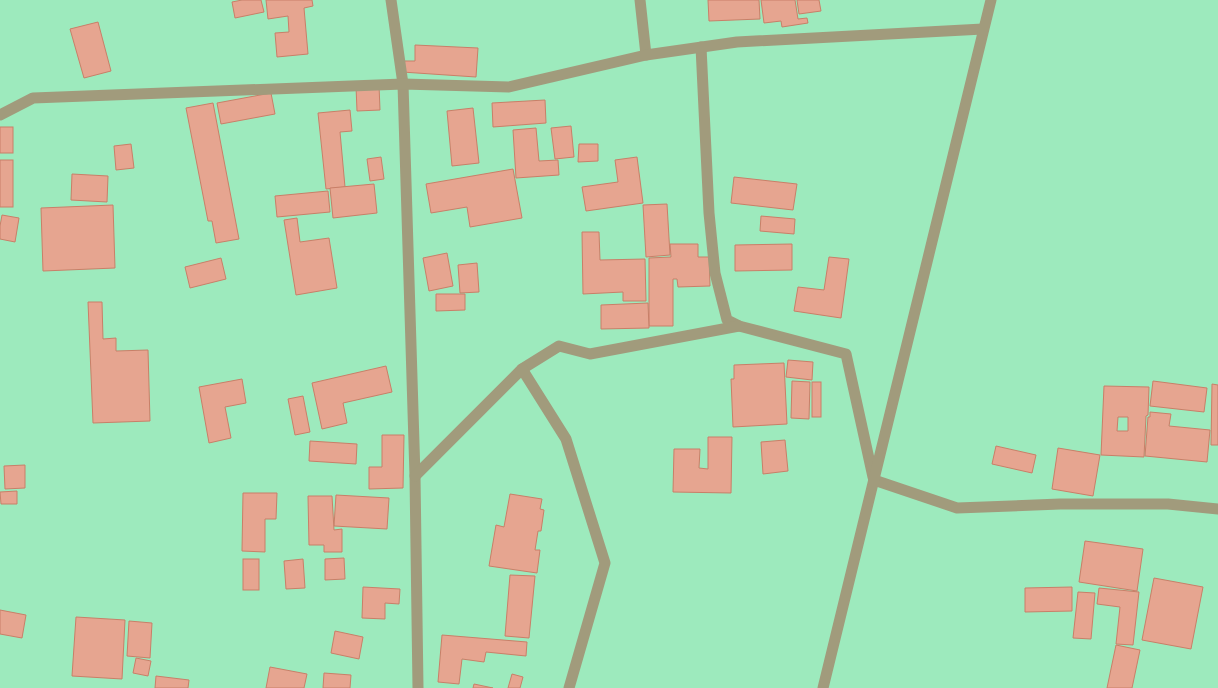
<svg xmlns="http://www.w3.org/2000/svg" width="1218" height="688" font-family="Figtree,sans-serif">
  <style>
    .building { fill: #e6a590; stroke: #c97f68; fill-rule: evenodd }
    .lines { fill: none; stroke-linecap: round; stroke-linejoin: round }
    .minor { stroke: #a19b7c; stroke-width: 11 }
  </style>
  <rect width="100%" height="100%" fill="#9deabd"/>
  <g class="building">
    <path d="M 242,0 L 261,0 L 264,12 L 235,18 L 232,2 Z"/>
    <path d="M 266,0 L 312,0 L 313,6 L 304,8 L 308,54 L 277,57 L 275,33 L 289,32 L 288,16 L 268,19 Z"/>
    <path d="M 708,0 L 759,0 L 760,19 L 709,21 Z"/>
    <path d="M 761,0 L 795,0 L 798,19 L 807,18 L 808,23 L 782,27 L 781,21 L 764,23 Z"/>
    <path d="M 797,0 L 819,0 L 821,11 L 799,14 Z"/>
    <path d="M 98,22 L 111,71 L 84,78 L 70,29 Z"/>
    <path d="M 415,45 L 478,48 L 476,77 L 402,72 L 403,61 L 415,61 Z"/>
    <path d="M 379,85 L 380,110 L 357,111 L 356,86 Z"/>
    <path d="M 271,93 L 275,114 L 221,124 L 217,103 Z"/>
    <path d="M 545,100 L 546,123 L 493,127 L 492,103 Z"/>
    <path d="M 213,103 L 239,239 L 216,243 L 212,221 L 208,221 L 186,108 Z"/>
    <path d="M 473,108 L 479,163 L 452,166 L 447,111 Z"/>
    <path d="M 350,110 L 352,131 L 340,132 L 345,187 L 326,189 L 318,113 Z"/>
    <path d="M 571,126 L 574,157 L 555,159 L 551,128 Z"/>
    <rect x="0" y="127" width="13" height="26"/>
    <path d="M 536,128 L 539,161 L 558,160 L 559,175 L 516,178 L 513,130 Z"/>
    <path d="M 131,144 L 134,168 L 116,170 L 114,146 Z"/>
    <path d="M 579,144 L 598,144 L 598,161 L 578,162 Z"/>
    <path d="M 381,157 L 384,179 L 370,181 L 367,159 Z"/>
    <path d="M 637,157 L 643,203 L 586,211 L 582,187 L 618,182 L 615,160 Z"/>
    <rect x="0" y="160" width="13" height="47"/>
    <path d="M 513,169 L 522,218 L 470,227 L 467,207 L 431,213 L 426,184 Z"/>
    <path d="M 72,174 L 108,176 L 107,202 L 71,200 Z"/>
    <path d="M 734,177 L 797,184 L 793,210 L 731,203 Z"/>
    <path d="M 374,184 L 377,213 L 333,218 L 330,188 Z"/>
    <path d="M 328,191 L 330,212 L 277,217 L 275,196 Z"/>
    <path d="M 667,204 L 670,255 L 646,257 L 643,205 Z"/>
    <path d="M 113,205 L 115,268 L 43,271 L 41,208 Z"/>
    <path d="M 2,215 L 19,218 L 15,242 L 0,239 L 0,226 Z"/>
    <path d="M 761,216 L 795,219 L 794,234 L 760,231 Z"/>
    <path d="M 297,218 L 300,242 L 329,238 L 337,288 L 296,295 L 284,220 Z"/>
    <path d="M 582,232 L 599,232 L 600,260 L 645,259 L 646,301 L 623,301 L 623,292 L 583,294 Z"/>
    <path d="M 670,244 L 698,244 L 698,257 L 709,257 L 710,286 L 678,287 L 677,279 L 673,279 L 673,326 L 649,326 L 649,258 L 671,257 Z"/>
    <path d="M 792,244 L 792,270 L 735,271 L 735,245 Z"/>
    <path d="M 447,253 L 453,286 L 429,291 L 423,258 Z"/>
    <path d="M 829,257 L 849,259 L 841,318 L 794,311 L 798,287 L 824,290 Z"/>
    <path d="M 221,258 L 226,279 L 190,288 L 185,267 Z"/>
    <path d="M 477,263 L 479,292 L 460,293 L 458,265 Z"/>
    <path d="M 436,294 L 465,294 L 465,310 L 436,311 Z"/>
    <path d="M 88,302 L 102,302 L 103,339 L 116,338 L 116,351 L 148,350 L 150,421 L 93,423 Z"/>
    <path d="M 648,303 L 649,328 L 601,329 L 601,305 Z"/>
    <path d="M 788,360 L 813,362 L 812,380 L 786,377 Z"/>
    <path d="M 784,363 L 787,424 L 733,427 L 731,379 L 734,379 L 734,365 Z"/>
    <path d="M 386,366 L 392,392 L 343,403 L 347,423 L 322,429 L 312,383 Z"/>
    <path d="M 242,379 L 246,403 L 225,407 L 231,438 L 209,443 L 199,387 Z"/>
    <path d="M 792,381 L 810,382 L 809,419 L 791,418 Z"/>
    <path d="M 1153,381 L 1207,388 L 1204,412 L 1150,406 Z"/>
    <rect x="812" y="382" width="9" height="35"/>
    <path d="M 1212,384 L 1218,385 L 1218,445 L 1211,445 Z"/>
    <path d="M 1104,386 L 1149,387 L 1148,415 L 1146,416 L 1144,457 L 1101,455 ZM 1118,417 L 1128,417 L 1128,431 L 1117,431 Z"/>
    <path d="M 303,396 L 310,432 L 295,435 L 288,399 Z"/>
    <path d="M 1150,412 L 1171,414 L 1169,426 L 1210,430 L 1207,462 L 1145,456 L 1148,417 L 1150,417 Z"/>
    <path d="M 382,435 L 404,435 L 403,488 L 369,489 L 369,467 L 382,467 Z"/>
    <path d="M 708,437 L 732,437 L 731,493 L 673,492 L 674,449 L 700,449 L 699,468 L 708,469 Z"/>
    <path d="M 785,440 L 788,471 L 763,474 L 761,442 Z"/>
    <path d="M 310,441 L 357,444 L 356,464 L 309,461 Z"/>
    <path d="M 996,446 L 1036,455 L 1032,473 L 992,464 Z"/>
    <path d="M 1058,448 L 1100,455 L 1093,496 L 1052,489 Z"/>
    <path d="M 25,465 L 25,488 L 5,489 L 4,466 Z"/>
    <path d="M 17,491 L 17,504 L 1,504 L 0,492 Z"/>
    <path d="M 243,493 L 277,493 L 276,519 L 265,519 L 265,552 L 242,551 Z"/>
    <path d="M 510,494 L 542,499 L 540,509 L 544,510 L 541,531 L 538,531 L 535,550 L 540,550 L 537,573 L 489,566 L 496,525 L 504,527 Z"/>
    <path d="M 336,495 L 389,498 L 387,529 L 334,526 Z"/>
    <path d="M 308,496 L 332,496 L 334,530 L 342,529 L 342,552 L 324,552 L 324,545 L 309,545 Z"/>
    <path d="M 1085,541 L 1143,549 L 1137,591 L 1079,582 Z"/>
    <path d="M 344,558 L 345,579 L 325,580 L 325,559 Z"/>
    <rect x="243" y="559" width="16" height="31"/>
    <path d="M 303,559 L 305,588 L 286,589 L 284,561 Z"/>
    <path d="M 510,575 L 535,576 L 529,638 L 505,636 Z"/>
    <path d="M 1154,578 L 1203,587 L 1191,649 L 1142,640 Z"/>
    <path d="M 363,587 L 400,589 L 399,604 L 385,603 L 385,619 L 362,618 Z"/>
    <path d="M 1072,587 L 1072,611 L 1025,612 L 1025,588 Z"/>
    <path d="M 1099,588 L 1139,592 L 1133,645 L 1116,644 L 1120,607 L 1097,604 Z"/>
    <path d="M 1078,592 L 1095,593 L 1091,639 L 1073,638 Z"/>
    <path d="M 0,610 L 26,615 L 22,638 L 0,634 Z"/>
    <path d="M 76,617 L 125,620 L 122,679 L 72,676 Z"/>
    <path d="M 129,621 L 152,623 L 150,658 L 127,656 Z"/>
    <path d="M 335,631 L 363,637 L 359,659 L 331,653 Z"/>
    <path d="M 442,635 L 527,642 L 526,656 L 486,652 L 484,662 L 462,659 L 459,684 L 438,682 Z"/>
    <path d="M 1116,645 L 1140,650 L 1132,688 L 1107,688 Z"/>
    <path d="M 136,658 L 151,661 L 148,676 L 133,673 Z"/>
    <path d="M 270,667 L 307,674 L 304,688 L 266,688 Z"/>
    <path d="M 324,673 L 351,675 L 350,688 L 323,688 Z"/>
    <path d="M 512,674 L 523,677 L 520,688 L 508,688 Z"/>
    <path d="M 156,676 L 189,680 L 188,688 L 155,688 Z"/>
    <path d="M 474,684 L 493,688 L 473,688 Z"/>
  </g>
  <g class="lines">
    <g class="minor">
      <path d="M 391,0 L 403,84 L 415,476 L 418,688"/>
      <path d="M 640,0 L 646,55"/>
      <path d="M 701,47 L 709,213 L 715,273 L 727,320 L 739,326 L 846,354 L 873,477"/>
      <path d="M 0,115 L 33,98 L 403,84 L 509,87 L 646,55 L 737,42 L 983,29"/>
      <path d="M 522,369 L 559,346 L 590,354 L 739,326"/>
      <path d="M 415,476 L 522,369 L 566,439 L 605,563 L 569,688"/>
      <path d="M 874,480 L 957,508 L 1060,504 L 1168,504 L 1218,509"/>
      <path d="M 823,688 L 991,0"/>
    </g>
  </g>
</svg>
